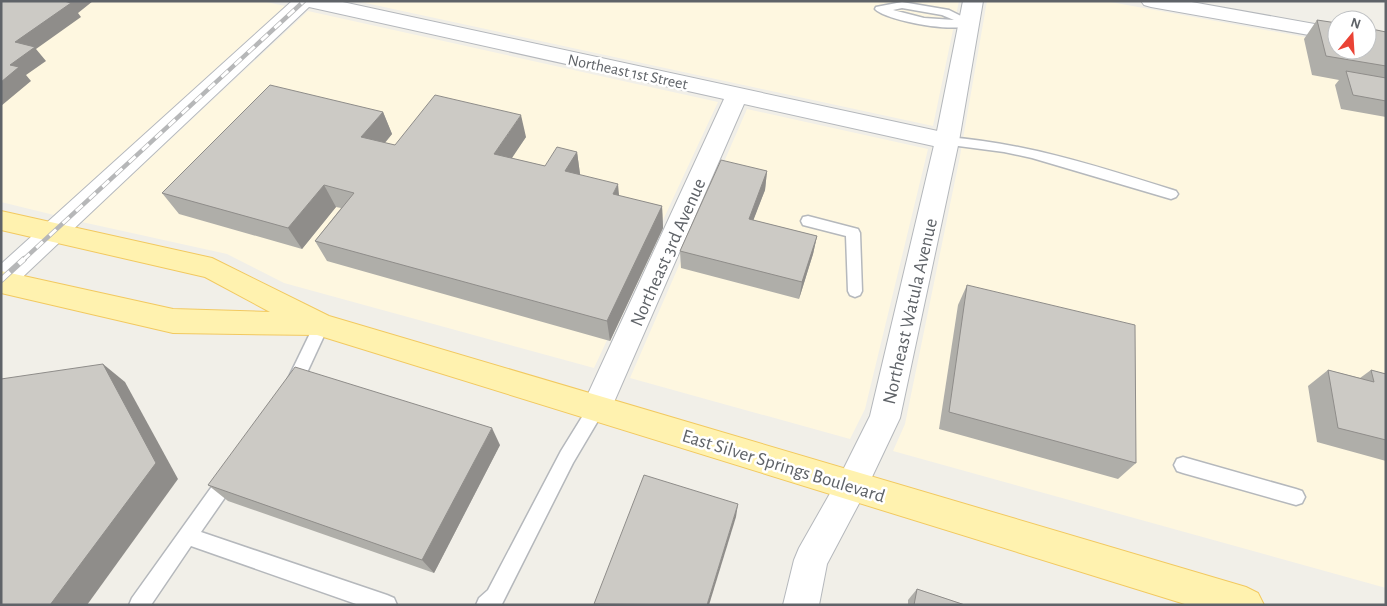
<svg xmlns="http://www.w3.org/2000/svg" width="1387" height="606" font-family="'Alegreya Sans',sans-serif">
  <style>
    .commercial { fill: #fef7e0 }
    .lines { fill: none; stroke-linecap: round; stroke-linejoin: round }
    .service-casing { stroke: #b5b8bc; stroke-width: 3 }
    .minor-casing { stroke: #b5b8bc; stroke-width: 2 }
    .tertiary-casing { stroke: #b5b8bc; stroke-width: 2 }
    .primary-casing { stroke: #f2c960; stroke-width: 2 }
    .service { fill: #fff; fill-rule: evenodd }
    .minor { fill: #fff; fill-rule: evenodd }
    .tertiary { fill: #fff; fill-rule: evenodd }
    .primary { fill: #fff2af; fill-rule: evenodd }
    .rail-far1-casing { stroke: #b6b7b8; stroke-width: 4.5 }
    .rail-casing { stroke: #b6b7b8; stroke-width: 6 }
    .rail-far1 { stroke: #fff; stroke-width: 3; stroke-dasharray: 9; stroke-linecap: butt }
    .rail { stroke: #fff; stroke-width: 4.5; stroke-dasharray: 12; stroke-linecap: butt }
    .wall { fill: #afaea9 }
    .shaded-wall { fill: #8f8d8a }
    .building { fill: #cccac5; stroke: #8f8d8a }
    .labels { text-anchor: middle; stroke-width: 5; stroke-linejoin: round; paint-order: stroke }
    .far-street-label { font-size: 16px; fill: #5f6368; stroke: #fff }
    .street-label { font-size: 19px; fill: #5f6368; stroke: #fff }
  </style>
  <rect width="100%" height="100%" fill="#f1efe8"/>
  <g class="commercial">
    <path d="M 1,1 L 262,1 L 285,6 L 54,215 L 1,202 Z"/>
    <path d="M 356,1 L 959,1 L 933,126 Z"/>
    <path d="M 987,1 L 1105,1 L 1337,43 L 1337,50 L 1386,52 L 1386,588 L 893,451 L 905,424 L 960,156 Z"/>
    <path d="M 308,11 L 718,102 L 594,368 L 284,283 L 227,254 L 82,222 Z"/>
    <path d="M 747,109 L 928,149 L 865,409 L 850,439 L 630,378 Z"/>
  </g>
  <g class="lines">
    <defs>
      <g id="service">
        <path d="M 902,2 L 949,10 L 975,23 C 962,35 886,21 875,9 L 876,7 ZM 902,8 L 942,15 L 954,20 L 924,18 L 893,10 Z"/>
        <path d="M 947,137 C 1026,143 1100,167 1176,191 L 1178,194 L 1176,197 L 1171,199 L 1032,158 L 1004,152 L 943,144 L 941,141 L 943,138 Z"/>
        <path d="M 808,216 L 858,229 L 860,233 L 862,291 L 860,295 L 855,297 L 850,295 L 848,291 L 846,236 L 803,225 L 801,221 L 803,217 Z"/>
        <path d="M 321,319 L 326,321 L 329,325 L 298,392 L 292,394 L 286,392 L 284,387 L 316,321 Z"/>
        <path d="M 596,402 L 602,404 L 604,409 L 602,414 L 573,463 L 502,604 L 476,605 L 479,598 L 488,590 L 561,451 L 590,404 Z"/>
        <path d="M 1183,457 L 1296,489 L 1302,491 L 1305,497 L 1302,503 L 1296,505 L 1183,473 L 1177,471 L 1174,465 L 1177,459 Z"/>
        <path d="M 229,469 L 235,471 L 238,477 L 235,483 L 201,532 L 387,595 L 394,598 L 397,605 L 359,605 L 191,546 L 151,605 L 129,605 L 132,598 L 223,471 Z"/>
      </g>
      <g id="minor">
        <path d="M 292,1 L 338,1 L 947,133 L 955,135 L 959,141 L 955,147 L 947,149 L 744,104 L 611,409 L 607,419 L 596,422 L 585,419 L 581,409 L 724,99 L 309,7 L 11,288 L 1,291 L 1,264 Z"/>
        <path d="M 1141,1 L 1186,1 L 1337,28 L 1337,40 L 1151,7 L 1144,5 Z"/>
      </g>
      <path id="tertiary" d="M 963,1 L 983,1 L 959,141 L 900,418 L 863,496 L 827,564 L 819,605 L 783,605 L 794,560 L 799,548 L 841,474 L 870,416 L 935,141 Z"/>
      <path id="primary" d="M 1,211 L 212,258 L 329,316 L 1246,587 L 1258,593 L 1264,605 L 1188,605 L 317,335 L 173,333 L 1,293 L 1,271 L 173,309 L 270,312 L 205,277 L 1,230 Z"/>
    </defs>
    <use href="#service" class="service-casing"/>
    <use href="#minor" class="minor-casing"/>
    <use href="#tertiary" class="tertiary-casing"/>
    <use href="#primary" class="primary-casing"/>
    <use href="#service" class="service"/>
    <use href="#minor" class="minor"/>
    <use href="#tertiary" class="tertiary"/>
    <use href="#primary" class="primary"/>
    <defs>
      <path id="rail-far1" d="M 23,260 L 304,1"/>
      <path id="rail" d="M 1,280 L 24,259"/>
    </defs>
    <use href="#rail-far1" class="rail-far1-casing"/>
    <use href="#rail" class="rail-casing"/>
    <use href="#rail-far1" class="rail-far1"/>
    <use href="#rail" class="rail"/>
  </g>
  <g class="wall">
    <path d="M 1317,20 L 1386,32 L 1386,117 L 1341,109 L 1335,85 L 1339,80 L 1312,75 L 1304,39 Z"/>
    <path d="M 383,112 L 392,134 L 385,143 L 395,145 L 526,137 L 511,158 L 545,166 L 577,152 L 580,174 L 580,175 L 619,196 L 662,206 L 663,228 L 610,341 L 327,261 L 315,241 L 341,208 L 336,207 L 302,249 L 179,214 L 162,193 Z"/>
    <path d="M 767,171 L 765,190 L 753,220 L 817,236 L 813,254 L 799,299 L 681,268 L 680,251 Z"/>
    <path d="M 967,285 L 1136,463 L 1118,479 L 939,429 L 958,305 Z"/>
    <path d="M 1328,370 L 1360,378 L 1371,370 L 1386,374 L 1386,461 L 1317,442 L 1308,386 Z"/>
    <path d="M 500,445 L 434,573 L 228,501 L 208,485 Z"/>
    <path d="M 917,589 L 965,605 L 908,605 L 908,600 Z"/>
  </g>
  <g class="shaded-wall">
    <path d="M 64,1 L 93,1 L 78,13 L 81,17 L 36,49 L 46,61 L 26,75 L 31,81 L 1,106 L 1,82 L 10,65 L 15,42 Z"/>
    <path d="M 383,112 L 392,134 L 371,159 L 361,137 Z"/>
    <path d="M 521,115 L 526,137 L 500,176 L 494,154 Z"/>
    <path d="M 577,152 L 580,174 L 569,193 L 565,171 Z"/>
    <path d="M 767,171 L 765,190 L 747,237 L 749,219 Z"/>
    <path d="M 618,184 L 620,206 L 613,194 Z"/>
    <path d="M 324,185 L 336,207 L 302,249 L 288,228 Z"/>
    <path d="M 662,206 L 663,228 L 610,341 L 607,321 Z"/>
    <path d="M 817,236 L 813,254 L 799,299 L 802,282 Z"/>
    <path d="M 103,364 L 125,382 L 178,479 L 87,605 L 50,605 Z"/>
    <path d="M 492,428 L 500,445 L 434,573 L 422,560 Z"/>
    <path d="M 738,504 L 736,517 L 709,605 L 707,605 Z"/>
  </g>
  <g class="building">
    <path d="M 1,1 L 64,1 L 71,3 L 15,42 L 35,47 L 10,65 L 19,67 L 1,82 Z"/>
    <path d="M 1317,20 L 1337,23 L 1337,50 L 1367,50 L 1367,28 L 1386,32 L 1386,66 L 1326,56 Z"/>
    <path d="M 1346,71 L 1386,78 L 1386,101 L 1353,95 Z"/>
    <path d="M 270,85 L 383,112 L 361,137 L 395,145 L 435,95 L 521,115 L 494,154 L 545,166 L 557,147 L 577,152 L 565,171 L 618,184 L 613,194 L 662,206 L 607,321 L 315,241 L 354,193 L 324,185 L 288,228 L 162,193 Z"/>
    <path d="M 721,160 L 767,171 L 749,219 L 817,236 L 802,282 L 680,251 Z"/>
    <path d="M 967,285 L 1135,325 L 1136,463 L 949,412 Z"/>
    <path d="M 103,364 L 156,463 L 50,605 L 1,605 L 1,379 Z"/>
    <path d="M 295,367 L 492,428 L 422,560 L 208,485 Z"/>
    <path d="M 1328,370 L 1374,382 L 1371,370 L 1386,374 L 1386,440 L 1338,428 Z"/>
    <path d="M 644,475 L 738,504 L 707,605 L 594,604 Z"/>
    <path d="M 917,589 L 965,605 L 914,605 Z"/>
  </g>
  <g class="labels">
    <g class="far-street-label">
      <text transform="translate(628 71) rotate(12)" y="6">Northeast 1st Street</text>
    </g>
    <g class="street-label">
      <text transform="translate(667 252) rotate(-66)" y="7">Northeast 3rd Avenue</text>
      <text transform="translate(909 311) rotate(-77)" y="7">Northeast Watula Avenue</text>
      <text transform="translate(784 465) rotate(17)" y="7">East Silver Springs Boulevard</text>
    </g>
  </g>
  <rect width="1387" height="606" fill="none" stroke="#5f6368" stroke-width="5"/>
  <g transform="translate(1352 35) rotate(18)"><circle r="24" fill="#ffffff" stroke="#bfc1c3"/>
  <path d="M0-4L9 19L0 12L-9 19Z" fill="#ea4335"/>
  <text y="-8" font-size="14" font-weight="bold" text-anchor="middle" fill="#5f6368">N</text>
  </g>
</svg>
